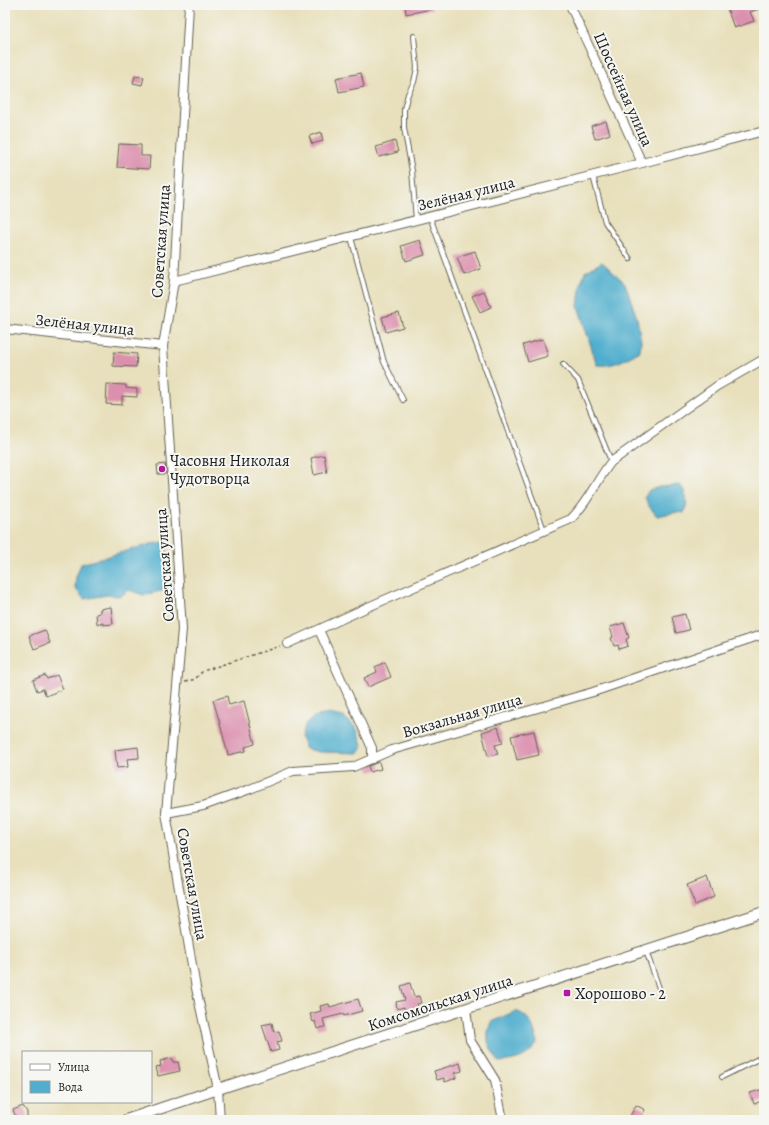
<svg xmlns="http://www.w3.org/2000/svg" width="769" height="1125" font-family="Alegreya,serif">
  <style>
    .water { fill: #50aece; stroke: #366575 }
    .building { fill: #db90ae }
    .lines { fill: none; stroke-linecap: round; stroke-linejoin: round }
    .service-casing { stroke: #636154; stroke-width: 6 }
    .minor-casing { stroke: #636154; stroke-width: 10 }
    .tertiary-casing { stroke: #636154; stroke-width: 12 }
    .path { stroke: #636154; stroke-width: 1.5; stroke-dasharray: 3 3; stroke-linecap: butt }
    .service { stroke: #fff; stroke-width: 4 }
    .minor { stroke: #fff; stroke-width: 8 }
    .tertiary { stroke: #fff; stroke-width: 10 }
    .poi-dot { fill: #b5179e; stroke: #f6f6f2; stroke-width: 1.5 }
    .labels { text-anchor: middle; stroke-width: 4; stroke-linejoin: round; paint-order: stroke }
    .street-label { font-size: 16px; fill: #1c1c1c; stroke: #f6f6f2 }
    .poi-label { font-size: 16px; fill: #1c1c1c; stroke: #f6f6f2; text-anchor: start }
  </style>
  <rect width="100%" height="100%" fill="#f6f6f2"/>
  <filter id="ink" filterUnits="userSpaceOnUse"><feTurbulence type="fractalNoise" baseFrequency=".025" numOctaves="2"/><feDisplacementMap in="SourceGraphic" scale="8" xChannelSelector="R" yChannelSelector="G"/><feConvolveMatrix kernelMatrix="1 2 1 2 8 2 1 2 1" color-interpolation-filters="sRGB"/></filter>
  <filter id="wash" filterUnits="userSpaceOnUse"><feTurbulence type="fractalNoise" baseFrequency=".012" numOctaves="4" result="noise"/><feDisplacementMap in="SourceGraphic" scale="16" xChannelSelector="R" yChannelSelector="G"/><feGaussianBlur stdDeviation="0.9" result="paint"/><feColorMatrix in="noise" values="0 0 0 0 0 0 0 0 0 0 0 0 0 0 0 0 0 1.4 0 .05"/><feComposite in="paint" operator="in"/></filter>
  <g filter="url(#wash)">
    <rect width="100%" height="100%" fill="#e8e0bc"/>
    <g class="water">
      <path d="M 602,262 L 625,283 L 637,318 L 641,341 L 640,351 C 626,359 614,367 597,365 L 578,306 L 581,283 L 585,272 Z"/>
      <path d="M 680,485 C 688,495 688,502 684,513 L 678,512 L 657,516 L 648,505 L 645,497 L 649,490 L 659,487 Z"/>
      <path d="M 163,542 L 169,557 L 173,584 L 165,590 L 144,595 L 128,590 L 121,596 L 107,595 L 84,599 L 75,588 L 76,577 L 81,564 L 151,544 Z"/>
      <path d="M 328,714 L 344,717 L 357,729 L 363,748 L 357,753 L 320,752 L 306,749 L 301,737 L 305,725 L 314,717 Z"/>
      <path d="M 516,1011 C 532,1017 534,1028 537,1043 C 527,1059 516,1060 499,1062 C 489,1047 484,1040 491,1022 Z"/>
    </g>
    <g id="blocks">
      <g class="building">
        <path d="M 405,5 L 432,5 L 432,9 L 406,14 Z"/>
        <path d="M 737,5 L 764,5 L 764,7 L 750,12 L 754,21 L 734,28 L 727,8 Z"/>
        <path d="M 361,73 L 364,87 L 339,92 L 336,78 Z"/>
        <path d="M 135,76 L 144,77 L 142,85 L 133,83 Z"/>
        <path d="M 606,121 L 610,134 L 595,139 L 591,126 Z"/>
        <path d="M 321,132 L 323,141 L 312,144 L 309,136 Z"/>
        <path d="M 395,141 L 398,152 L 379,157 L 376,147 Z"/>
        <path d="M 119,144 L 141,145 L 141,156 L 150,156 L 149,169 L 117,167 Z"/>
        <path d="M 420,240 L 425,255 L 406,261 L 401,246 Z"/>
        <path d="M 475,251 L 481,269 L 464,275 L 457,257 Z"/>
        <path d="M 484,291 L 491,307 L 480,312 L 472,296 Z"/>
        <path d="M 399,313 L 403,327 L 386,332 L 382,317 Z"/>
        <path d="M 543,339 L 548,356 L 528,362 L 523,345 Z"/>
        <path d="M 114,352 L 137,354 L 136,367 L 113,366 Z"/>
        <path d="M 107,384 L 126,385 L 126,388 L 137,389 L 137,397 L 122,396 L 122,405 L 106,404 Z"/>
        <path d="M 324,455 L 327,472 L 314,475 L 311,458 Z"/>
        <path d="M 165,464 L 166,474 L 158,474 L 157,465 Z"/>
        <path d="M 111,607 L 113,624 L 103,625 L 103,623 L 97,624 L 96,614 L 100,613 L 100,609 Z"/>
        <path d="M 685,614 L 689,630 L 676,633 L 672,617 Z"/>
        <path d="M 624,623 L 629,638 L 626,639 L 628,646 L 619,649 L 618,645 L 614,646 L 611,638 L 613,637 L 610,627 Z"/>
        <path d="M 45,630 L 50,643 L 34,649 L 29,636 Z"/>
        <path d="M 385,662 L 391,677 L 368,687 L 364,678 L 377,672 L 375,667 Z"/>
        <path d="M 45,675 L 47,679 L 57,675 L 63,689 L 46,696 L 43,689 L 37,691 L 33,680 Z"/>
        <path d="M 227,696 L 229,705 L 244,701 L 255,744 L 245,747 L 246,751 L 228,755 L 219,720 L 213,700 Z"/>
        <path d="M 498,727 L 503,743 L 495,745 L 498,754 L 488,756 L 482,732 Z"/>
        <path d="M 534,731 L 539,755 L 517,760 L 511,736 Z"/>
        <path d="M 138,747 L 139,758 L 127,759 L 128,767 L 117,768 L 115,750 Z"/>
        <path d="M 379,762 L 381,769 L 370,772 L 368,766 Z"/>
        <path d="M 707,877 L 714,897 L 695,905 L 687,885 Z"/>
        <path d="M 410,983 L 414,997 L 419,996 L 421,1003 L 417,1004 L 418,1009 L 405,1012 L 404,1007 L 397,1009 L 396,1002 L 405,1000 L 401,986 Z"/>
        <path d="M 358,999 L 362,1011 L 344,1016 L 343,1014 L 323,1019 L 325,1027 L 317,1029 L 315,1021 L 313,1022 L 310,1014 L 321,1011 L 320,1006 L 329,1004 L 330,1007 Z"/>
        <path d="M 272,1023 L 274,1032 L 279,1031 L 282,1041 L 277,1042 L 279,1050 L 271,1052 L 262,1025 Z"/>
        <path d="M 172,1058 L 173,1062 L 178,1062 L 180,1071 L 158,1076 L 156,1067 L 161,1066 L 160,1061 Z"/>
        <path d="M 460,1063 L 462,1071 L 455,1073 L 456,1078 L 445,1082 L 444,1078 L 437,1080 L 434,1071 Z"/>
        <path d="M 764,1089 L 764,1100 L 754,1104 L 750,1093 Z"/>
        <path d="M 636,1105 L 645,1110 L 639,1120 L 630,1116 Z"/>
        <path d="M 23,1106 L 27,1112 L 27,1120 L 17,1120 L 13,1110 Z"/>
      </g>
    </g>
  </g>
  <g filter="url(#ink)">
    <use href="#blocks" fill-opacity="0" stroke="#636154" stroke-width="1"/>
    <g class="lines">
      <defs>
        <g id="service">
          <path d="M 414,36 L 417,68 L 414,82 L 408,94 L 404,109 L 404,128 L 412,171 L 416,220"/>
          <path d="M 593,176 L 605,222 L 630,259"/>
          <path d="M 430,217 L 544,530"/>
          <path d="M 351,237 L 384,362 L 403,400"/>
          <path d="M 563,364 L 578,380 L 611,461"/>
          <path d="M 646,951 L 659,988"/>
          <path d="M 722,1077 L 764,1056"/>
        </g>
        <g id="minor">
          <path d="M 189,5 L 174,281 L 163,346 L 182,629 L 166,813 L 196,988 L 218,1089 L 220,1120"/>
          <path d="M 570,5 L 642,163"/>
          <path d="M 174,281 L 642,163 L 764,131"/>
          <path d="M 5,329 L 163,346"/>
          <path d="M 319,630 L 372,748 L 372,759"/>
          <path d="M 287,644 L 368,607 L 571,519 C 589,501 596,481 611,462 L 717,386 L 764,359"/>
          <path d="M 166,813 L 203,806 L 250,789 L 293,771 L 353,767 L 392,750 L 593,692 L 764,634"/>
          <path d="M 466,1009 L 470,1040 L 495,1080 L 503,1120"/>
        </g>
        <path id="tertiary" d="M 126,1120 L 218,1089 L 764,912"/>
      </defs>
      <use href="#service" class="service-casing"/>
      <use href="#minor" class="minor-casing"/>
      <use href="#tertiary" class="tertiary-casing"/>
      <path class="path" d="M 185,682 L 195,679 L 203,671 L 280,646"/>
      <use href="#service" class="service"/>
      <use href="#minor" class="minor"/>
      <use href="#tertiary" class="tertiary"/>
    </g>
  </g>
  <g class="poi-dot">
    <circle cx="162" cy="469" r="4"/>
    <rect x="563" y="989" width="8" height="8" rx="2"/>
  </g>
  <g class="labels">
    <g class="street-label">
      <text transform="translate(624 89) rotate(66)" y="6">Шоссейная улица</text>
      <text transform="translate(466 193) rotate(-14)" y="6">Зелёная улица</text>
      <text transform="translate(160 241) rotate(-86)" y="6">Советская улица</text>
      <text transform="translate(85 324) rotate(6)" y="6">Зелёная улица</text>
      <text transform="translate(164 565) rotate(-94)" y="6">Советская улица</text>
      <text transform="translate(462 715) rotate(-16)" y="6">Вокзальная улица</text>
      <text transform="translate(193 884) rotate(80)" y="6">Советская улица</text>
      <text transform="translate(440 1002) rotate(-18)" y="6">Комсомольская улица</text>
    </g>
    <g class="poi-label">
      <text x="170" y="466">Часовня Николая<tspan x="170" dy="18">Чудотворца</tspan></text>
      <text x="575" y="999">Хорошово - 2</text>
    </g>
  </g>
  <rect width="769" height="1125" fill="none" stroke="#f6f6f2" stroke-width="20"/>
  <rect x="22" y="1051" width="130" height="52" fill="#f6f6f2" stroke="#9f9f9c"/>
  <rect x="30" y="1064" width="20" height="6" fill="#ffffff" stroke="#9f9f9c"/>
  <text x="58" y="1071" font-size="12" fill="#1c1c1c">Улица</text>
  <rect x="30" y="1081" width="20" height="12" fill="#50aece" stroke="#9f9f9c"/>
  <text x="58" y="1091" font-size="12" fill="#1c1c1c">Вода</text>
</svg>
